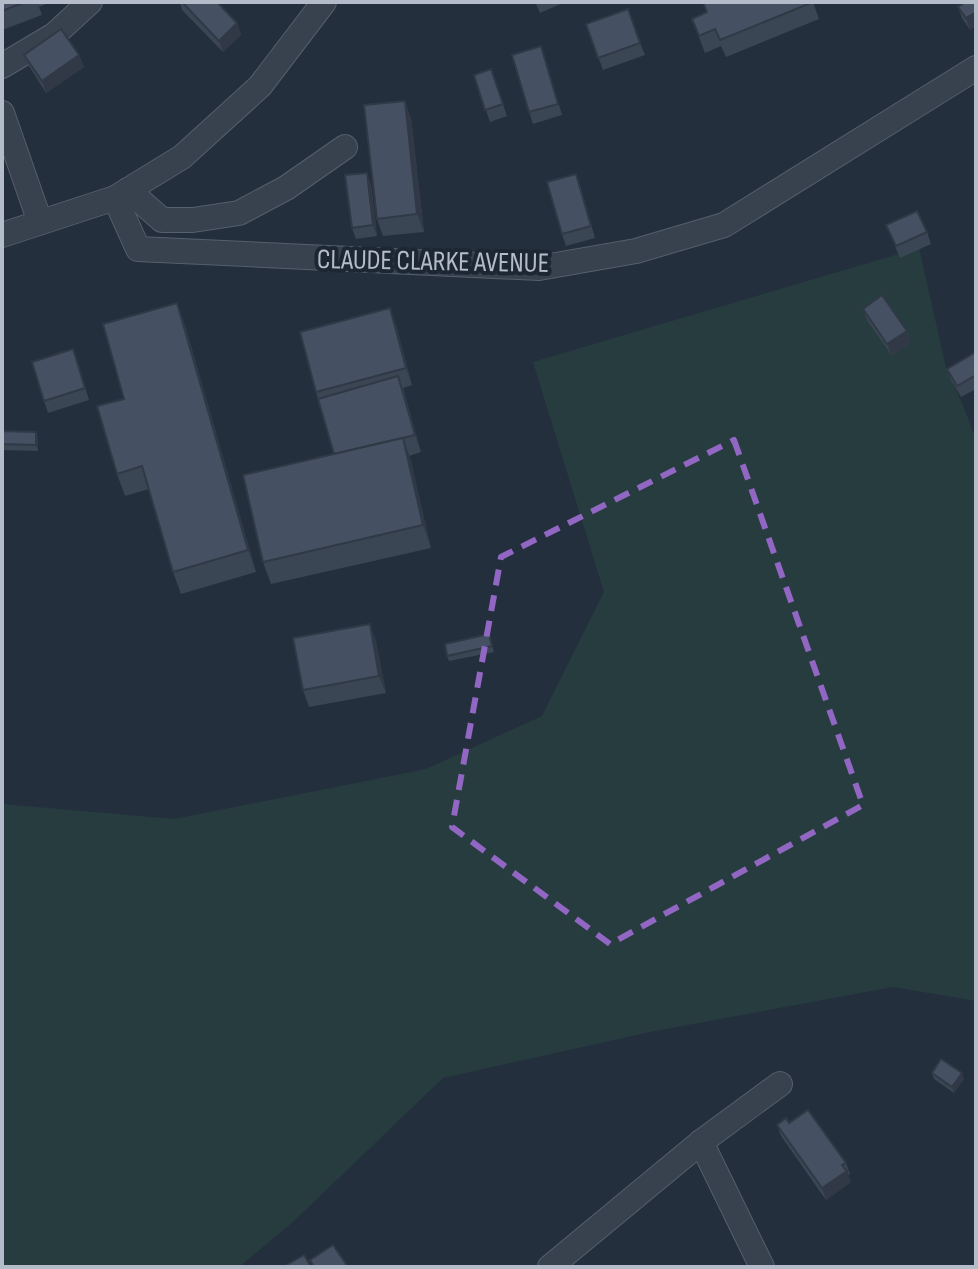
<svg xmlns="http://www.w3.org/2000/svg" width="978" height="1269" font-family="'Sofia Sans Condensed',sans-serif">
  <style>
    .green { fill: #263c3f }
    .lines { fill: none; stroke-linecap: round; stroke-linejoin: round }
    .minor-casing { stroke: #565f6c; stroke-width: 26 }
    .minor { stroke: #38414e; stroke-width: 24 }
    .wall { fill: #3b4654 }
    .shaded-wall { fill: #303945 }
    .building { fill: #455162; stroke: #303945; stroke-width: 2 }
    .marked { fill: none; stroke: #9266c3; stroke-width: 6; stroke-dasharray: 16 10; stroke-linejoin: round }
    .labels { text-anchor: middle; stroke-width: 8; stroke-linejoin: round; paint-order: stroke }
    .street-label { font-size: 28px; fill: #b4bcc9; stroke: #1d2633 }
  </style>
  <rect width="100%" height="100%" fill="#242f3e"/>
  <path class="green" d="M 919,248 L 946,367 L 965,410 L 976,440 L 976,1001 L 893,987 L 650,1032 L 443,1078 L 294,1221 L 239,1267 L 2,1267 L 2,804 L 174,819 L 426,769 L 542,716 L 604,592 L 533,362 Z"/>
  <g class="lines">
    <defs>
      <g id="minor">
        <path d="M 2,66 L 54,35 L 90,2"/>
        <path d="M 2,113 L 40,222"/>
        <path d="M 128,190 L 162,220 L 193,220 L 239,213 L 286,188 L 345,147"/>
        <path d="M 115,198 L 138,249 L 539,268 L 636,251 L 724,225 L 976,68"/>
        <path d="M 2,235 L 115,198 L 182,157 L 260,86 L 324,2"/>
        <path d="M 701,1142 L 762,1267"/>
        <path d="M 550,1267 L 701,1142 L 780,1084"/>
      </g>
    </defs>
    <use href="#minor" class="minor-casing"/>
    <use href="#minor" class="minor"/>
  </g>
  <g class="wall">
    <path d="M 2,2 L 37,2 L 42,15 L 2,30 Z"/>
    <path d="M 37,2 L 51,2 L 39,7 Z"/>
    <path d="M 180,2 L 217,2 L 237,23 L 241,35 L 223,52 L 182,10 Z"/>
    <path d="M 535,2 L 563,2 L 563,3 L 540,13 Z"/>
    <path d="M 703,2 L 813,2 L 819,19 L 726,57 L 721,46 L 705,53 L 692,19 L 707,12 Z"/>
    <path d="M 965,2 L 970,30 L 962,18 L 958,7 Z"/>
    <path d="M 586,24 L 640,43 L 645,55 L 603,70 Z"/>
    <path d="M 541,46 L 562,115 L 533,124 L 529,112 Z"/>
    <path d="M 24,55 L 79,55 L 84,67 L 46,93 L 29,66 Z"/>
    <path d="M 491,69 L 507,116 L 490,122 L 474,75 Z"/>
    <path d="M 411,118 L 424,232 L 383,236 L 377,219 Z"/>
    <path d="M 371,184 L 377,236 L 356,239 L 352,228 Z"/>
    <path d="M 580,185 L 595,238 L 566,246 L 562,234 Z"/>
    <path d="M 886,225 L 927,232 L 931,244 L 900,258 Z"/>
    <path d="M 863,309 L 907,331 L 911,343 L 892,356 L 867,320 Z"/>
    <path d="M 185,325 L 256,572 L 181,594 L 173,572 L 149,489 L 125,496 L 117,474 L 124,399 Z"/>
    <path d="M 396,325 L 412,385 L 403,388 L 421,452 L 409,456 L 431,548 L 271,584 L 263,562 L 334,454 L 316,392 Z"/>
    <path d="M 976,352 L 976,389 L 961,397 L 951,380 L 947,369 Z"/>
    <path d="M 77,360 L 89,400 L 48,413 L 44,401 Z"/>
    <path d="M 2,431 L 38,438 L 38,451 L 2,450 Z"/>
    <path d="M 489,634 L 494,652 L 449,661 L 447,656 Z"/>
    <path d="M 376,641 L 386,693 L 309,707 L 303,690 Z"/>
    <path d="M 932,1073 L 964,1079 L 954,1093 L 934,1079 Z"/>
    <path d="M 789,1123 L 846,1163 L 850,1174 L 848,1175 L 851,1182 L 826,1200 L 781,1136 L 777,1125 Z"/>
  </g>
  <g class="shaded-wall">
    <path d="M 976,12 L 976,26 L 970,30 L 966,18 Z"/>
    <path d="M 237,23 L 241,35 L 223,52 L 219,41 Z"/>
    <path d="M 79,55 L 84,67 L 46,93 L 42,81 Z"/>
    <path d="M 405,101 L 411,118 L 424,232 L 417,214 Z"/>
    <path d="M 367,173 L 371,184 L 377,236 L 373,225 Z"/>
    <path d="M 177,303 L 185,325 L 256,572 L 248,550 Z"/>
    <path d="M 390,308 L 396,325 L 412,385 L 406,368 Z"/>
    <path d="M 907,331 L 911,343 L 892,356 L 887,344 Z"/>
    <path d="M 398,376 L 404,393 L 421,452 L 415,435 Z"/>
    <path d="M 36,432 L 38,438 L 38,451 L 36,445 Z"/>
    <path d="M 403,438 L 411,460 L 431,548 L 423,525 Z"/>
    <path d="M 370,624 L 376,641 L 386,693 L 379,676 Z"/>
    <path d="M 962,1073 L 964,1079 L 954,1093 L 952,1087 Z"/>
    <path d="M 847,1171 L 851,1182 L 826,1200 L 822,1188 Z"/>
  </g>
  <g class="building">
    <path d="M 2,2 L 25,2 L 2,11 Z"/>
    <path d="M 182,2 L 217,2 L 237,23 L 219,41 Z"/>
    <path d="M 703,2 L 813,2 L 720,40 L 715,29 L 699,36 L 692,19 L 707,12 Z"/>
    <path d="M 965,2 L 976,2 L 976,12 L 966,18 L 958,7 Z"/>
    <path d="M 628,9 L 640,43 L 598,58 L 586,24 Z"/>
    <path d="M 61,29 L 79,55 L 42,81 L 24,55 Z"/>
    <path d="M 541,46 L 558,104 L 529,112 L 512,55 Z"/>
    <path d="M 491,69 L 503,104 L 485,110 L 474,75 Z"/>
    <path d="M 405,101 L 417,214 L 377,219 L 364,105 Z"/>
    <path d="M 367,173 L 373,225 L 352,228 L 345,175 Z"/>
    <path d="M 576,174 L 591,226 L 562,234 L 547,182 Z"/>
    <path d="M 917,211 L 927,232 L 896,246 L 886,225 Z"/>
    <path d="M 882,295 L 907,331 L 887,344 L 863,309 Z"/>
    <path d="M 177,303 L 248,550 L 173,572 L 142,466 L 117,474 L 97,406 L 124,399 L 103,324 Z"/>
    <path d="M 390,308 L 406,368 L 316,392 L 300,332 Z"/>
    <path d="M 73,349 L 85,388 L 44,401 L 32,362 Z"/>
    <path d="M 976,352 L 976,375 L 957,386 L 947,369 Z"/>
    <path d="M 398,376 L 415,435 L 334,454 L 318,399 Z"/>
    <path d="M 2,431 L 36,432 L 36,445 L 2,444 Z"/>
    <path d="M 403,438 L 423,525 L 263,562 L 243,475 Z"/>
    <path d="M 370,624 L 379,676 L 303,690 L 293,638 Z"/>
    <path d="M 489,634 L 492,646 L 447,656 L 445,644 Z"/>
    <path d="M 941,1059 L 962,1073 L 952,1087 L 932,1073 Z"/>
    <path d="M 808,1110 L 846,1163 L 842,1165 L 847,1171 L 822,1188 L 777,1125 L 786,1118 L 789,1123 Z"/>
    <path d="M 333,1245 L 348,1267 L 314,1267 L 310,1260 Z"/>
    <path d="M 304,1255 L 311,1267 L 283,1267 Z"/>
  </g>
  <path class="marked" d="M 734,440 L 863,805 L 610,944 L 452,827 L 501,557 Z"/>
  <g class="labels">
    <g class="street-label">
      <text transform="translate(433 260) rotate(1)" y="10">CLAUDE CLARKE AVENUE</text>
    </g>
  </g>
  <rect width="978" height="1269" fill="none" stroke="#b4bcc9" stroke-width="8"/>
</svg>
